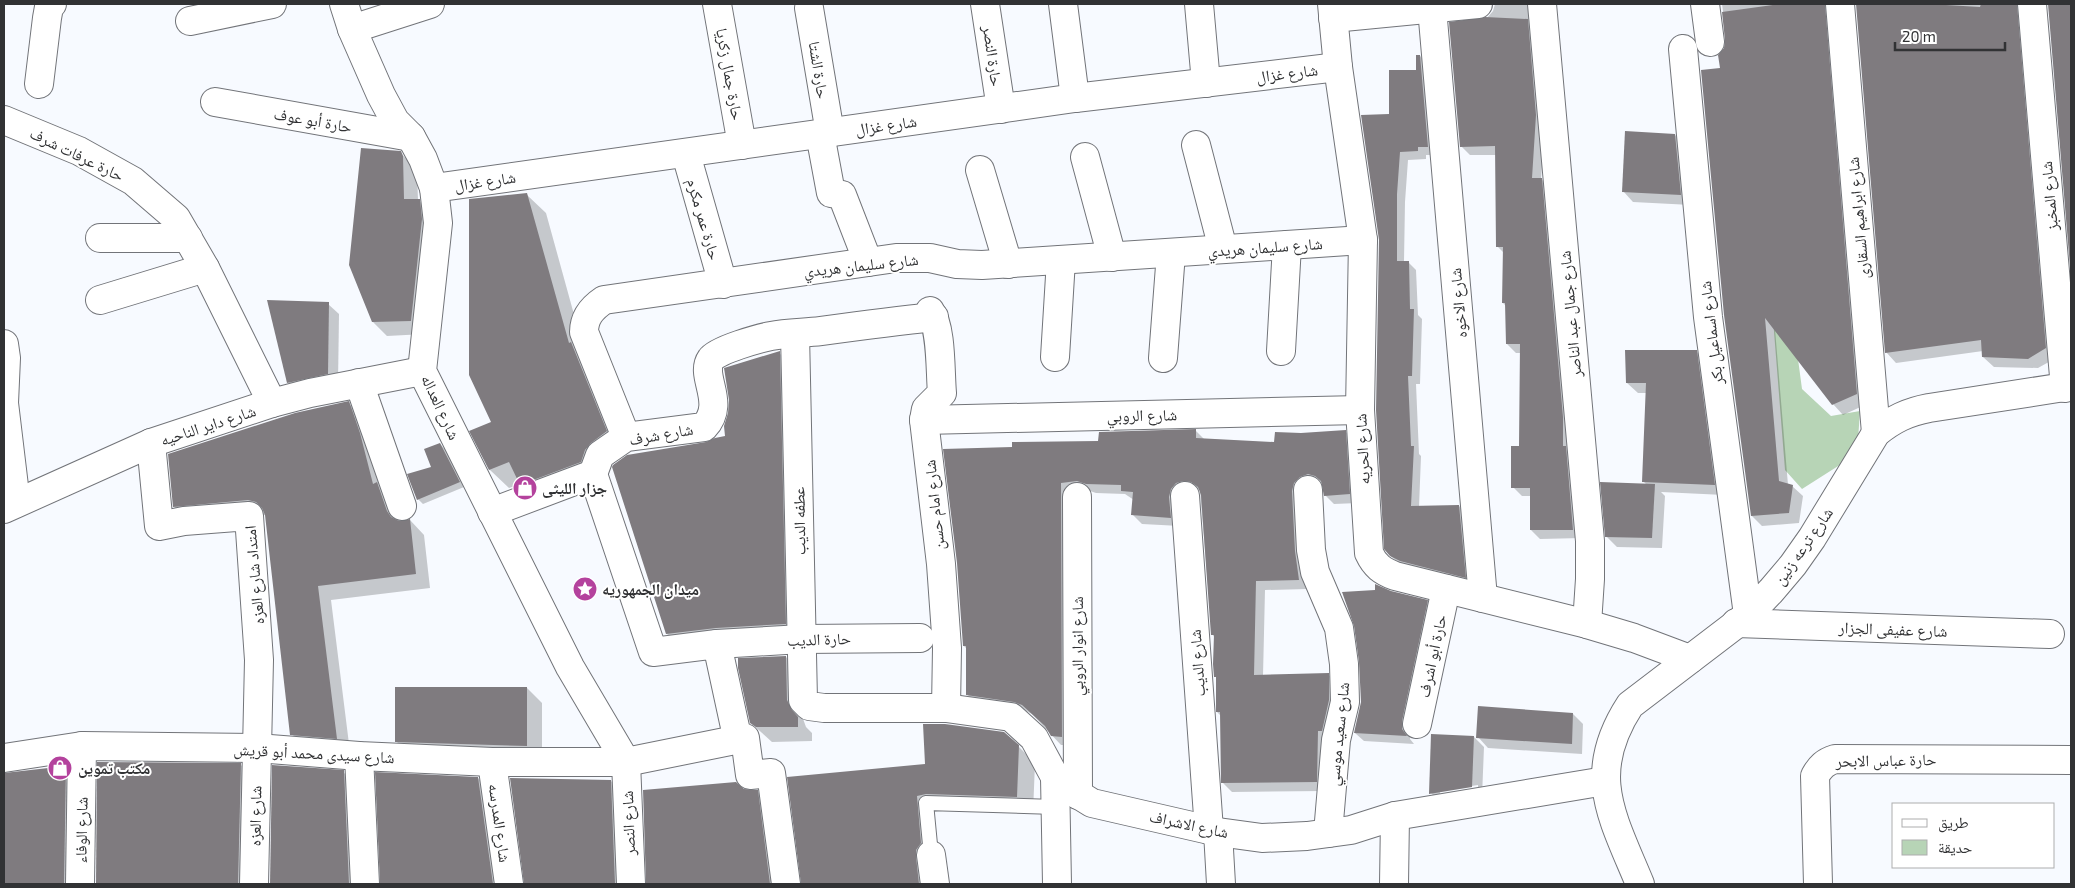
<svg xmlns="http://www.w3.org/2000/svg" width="2075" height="888" font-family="'Exo 2','Noto Naskh Arabic',sans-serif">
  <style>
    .green { fill: #b7d4b6 }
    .shadow { fill: #0003; fill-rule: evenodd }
    .building { fill: #7f7b7f }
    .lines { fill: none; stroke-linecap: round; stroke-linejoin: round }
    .service-casing { stroke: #727479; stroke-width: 16 }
    .minor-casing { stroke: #727479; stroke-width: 30 }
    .tertiary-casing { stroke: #727479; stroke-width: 30 }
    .service { stroke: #fff; stroke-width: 14 }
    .minor { stroke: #fff; stroke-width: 28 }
    .tertiary { stroke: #fff; stroke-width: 28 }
    .labels { text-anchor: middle; stroke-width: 4; stroke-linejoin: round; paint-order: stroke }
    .street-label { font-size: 16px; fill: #313234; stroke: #fff }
    .poi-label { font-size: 16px; font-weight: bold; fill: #313234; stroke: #fff; text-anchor: start }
  </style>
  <rect width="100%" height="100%" fill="#f7faff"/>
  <path class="green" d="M 1773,319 L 1794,329 L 1802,389 L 1831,416 L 1860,411 L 1857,454 L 1802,489 L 1785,470 Z"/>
  <g class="shadow">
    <path d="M 1495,4 L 1539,4 L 1545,125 L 1541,179 L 1551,188 L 1582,538 L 1540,539 L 1531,530 L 1531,496 L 1522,496 L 1513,487 L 1520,447 L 1522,353 L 1516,353 L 1507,344 L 1506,306 L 1503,303 L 1504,253 L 1497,246 L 1496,155 L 1470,155 L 1461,146 L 1487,18 L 1493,11 Z"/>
    <path d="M 1722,4 L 1839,4 L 1867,404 L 1843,415 L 1833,404 L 1775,329 L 1788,485 L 1792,486 L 1803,496 L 1799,523 L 1762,526 L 1752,516 L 1721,69 L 1727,40 Z"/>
    <path d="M 1857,4 L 2031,4 L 2056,358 L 2038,368 L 1994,367 L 1983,357 L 1983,351 L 1896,363 L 1886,352 Z"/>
    <path d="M 2049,4 L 2071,4 L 2071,264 Z"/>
    <path d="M 1420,56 L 1428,64 L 1436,155 L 1426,155 L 1426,159 L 1408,160 L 1405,202 L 1404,262 L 1408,262 L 1416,270 L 1418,315 L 1422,319 L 1420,384 L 1416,384 L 1419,454 L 1421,456 L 1419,507 L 1459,506 L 1467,515 L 1473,585 L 1399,564 L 1390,555 L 1391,115 L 1417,71 Z"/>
    <path d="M 1675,135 L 1685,145 L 1691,205 L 1633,202 L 1623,191 Z"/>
    <path d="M 400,152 L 417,171 L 418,200 L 433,214 L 425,334 L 387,336 L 373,322 Z"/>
    <path d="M 527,195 L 546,213 L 586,358 L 625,450 L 540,503 L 521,484 L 509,488 L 490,470 L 471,432 L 493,423 Z"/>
    <path d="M 328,304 L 339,314 L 338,384 L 299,392 L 288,382 Z"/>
    <path d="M 1696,351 L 1706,361 L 1724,495 L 1661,492 L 1665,496 L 1662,548 L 1617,547 L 1607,537 L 1647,485 L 1644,482 L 1647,393 L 1638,393 L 1627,383 Z"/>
    <path d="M 779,353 L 791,364 L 797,635 L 679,645 L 667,634 L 706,444 L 727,437 Z"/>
    <path d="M 348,403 L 363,417 L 400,522 L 410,520 L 424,535 L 430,588 L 331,600 L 350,752 L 306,749 L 292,734 L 266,515 L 188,521 L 174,507 Z"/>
    <path d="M 1196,431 L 1204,439 L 1275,443 L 1301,434 L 1345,431 L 1354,441 L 1358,503 L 1334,504 L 1325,495 L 1323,484 L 1318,483 L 1308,589 L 1265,590 L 1263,676 L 1328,674 L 1337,684 L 1325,791 L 1232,792 L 1223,783 L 1221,716 L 1217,712 L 1215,638 L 1212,634 L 1200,490 L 1194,489 L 1180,526 L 1142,524 L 1132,514 L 1134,500 L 1125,494 L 1096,493 L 1087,490 L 1071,745 L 1061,745 L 1032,714 L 1024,710 L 976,704 L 967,694 L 967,649 L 964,646 L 1014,448 L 1100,442 Z"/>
    <path d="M 440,444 L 445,449 L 464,487 L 423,504 L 418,499 L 433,468 Z"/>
    <path d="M 1427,601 L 1436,610 L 1410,730 L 1410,739 L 1414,744 L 1364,741 L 1355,733 Z"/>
    <path d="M 786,657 L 801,672 L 802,716 L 806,727 L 812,733 L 812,741 L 772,742 L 751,723 Z"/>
    <path d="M 527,688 L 542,703 L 542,761 L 411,756 L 396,741 Z"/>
    <path d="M 1573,714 L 1583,724 L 1582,754 L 1488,748 L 1478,737 Z"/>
    <path d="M 1474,737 L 1484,747 L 1482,797 L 1441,804 L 1431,793 ZM 1478,785 L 1478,788 L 1440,794 L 1440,791 Z"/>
    <path d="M 1018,746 L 1035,763 L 1033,813 L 943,810 L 933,812 L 933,884 L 802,884 L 803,882 L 926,765 Z"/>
    <path d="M 99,763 L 241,765 L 257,781 L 255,884 L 97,884 Z"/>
    <path d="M 274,766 L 343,772 L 360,788 L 365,884 L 271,884 Z"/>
    <path d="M 66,767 L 82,783 L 81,884 L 4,884 L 4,775 Z"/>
    <path d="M 377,774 L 478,778 L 494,795 L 507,884 L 382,884 Z"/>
    <path d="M 611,781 L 627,798 L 631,884 L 525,884 Z"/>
    <path d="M 644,791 L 757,791 L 774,808 L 784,884 L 648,884 Z"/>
  </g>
  <g class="building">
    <path d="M 1780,4 L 1825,4 L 1857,394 L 1832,405 L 1765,318 L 1779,481 L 1793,485 L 1789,513 L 1751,516 L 1724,315 L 1701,70 L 1720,68 L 1718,55 L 1724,48 L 1725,40 L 1722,12 Z"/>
    <path d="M 1856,4 L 1929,4 L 1980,7 L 1981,4 L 2017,4 L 2046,348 L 2028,359 L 1982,357 L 1981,340 L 1885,353 Z"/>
    <path d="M 2048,4 L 2071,4 L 2071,278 Z"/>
    <path d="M 1485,17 L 1528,19 L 1536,115 L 1532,178 L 1542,178 L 1563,417 L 1563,446 L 1566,446 L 1573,530 L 1530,530 L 1530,488 L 1511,488 L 1511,446 L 1519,446 L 1520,344 L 1506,344 L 1505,303 L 1502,303 L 1503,247 L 1496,247 L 1495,146 L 1460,147 L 1449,22 Z"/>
    <path d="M 1416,55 L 1420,55 L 1428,147 L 1418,147 L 1418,151 L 1400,152 L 1397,194 L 1397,261 L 1409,261 L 1410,309 L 1414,309 L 1412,376 L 1408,376 L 1411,446 L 1414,446 L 1411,506 L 1459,505 L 1466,578 L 1400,561 L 1390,556 L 1384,549 L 1376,410 L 1379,240 L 1361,115 L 1389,114 L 1389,70 L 1416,70 Z"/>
    <path d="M 1625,131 L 1675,134 L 1681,195 L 1622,192 Z"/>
    <path d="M 361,148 L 401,151 L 403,156 L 404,199 L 420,199 L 422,219 L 411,321 L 372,322 L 349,265 Z"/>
    <path d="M 527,193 L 569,343 L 571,342 L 607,431 L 591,443 L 585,450 L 581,462 L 520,485 L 509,462 L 489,470 L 469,431 L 491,422 L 469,375 L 469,199 Z"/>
    <path d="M 267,300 L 329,302 L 328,374 L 287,383 Z"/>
    <path d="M 1625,350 L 1697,350 L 1715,485 L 1642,482 L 1646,383 L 1626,383 Z"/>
    <path d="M 780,351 L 786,624 L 716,628 L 666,634 L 612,467 L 613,465 L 627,455 L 706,442 L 715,438 L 725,436 L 724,426 L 728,413 L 729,400 L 724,368 Z"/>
    <path d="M 349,401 L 360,433 L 373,484 L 377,482 L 387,511 L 391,517 L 399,521 L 410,519 L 416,574 L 318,586 L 337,739 L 290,735 L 265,515 L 262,508 L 256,502 L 248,500 L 173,507 L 168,454 L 295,413 Z"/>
    <path d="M 1196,429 L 1196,438 L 1274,442 L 1275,432 L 1301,433 L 1346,430 L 1350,494 L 1324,496 L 1321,481 L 1315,476 L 1308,474 L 1300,477 L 1294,483 L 1292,491 L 1295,551 L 1299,580 L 1256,581 L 1254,675 L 1329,673 L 1329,700 L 1322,731 L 1318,731 L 1317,782 L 1221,783 L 1220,712 L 1216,712 L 1216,677 L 1214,677 L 1213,664 L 1214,635 L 1211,635 L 1201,495 L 1198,487 L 1191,482 L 1183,481 L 1176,483 L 1171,489 L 1169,497 L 1171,518 L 1131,515 L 1133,492 L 1121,491 L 1121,485 L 1086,484 L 1077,481 L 1061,483 L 1062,737 L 1051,736 L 1045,726 L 1022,705 L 1014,702 L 966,695 L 966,646 L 963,646 L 957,563 L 943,449 L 1012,447 L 1012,442 L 1098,441 L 1099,432 Z"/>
    <path d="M 440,443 L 460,482 L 417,500 L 407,474 L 431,467 L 424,449 Z"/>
    <path d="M 1600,482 L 1655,484 L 1652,538 L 1605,537 Z"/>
    <path d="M 1375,584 L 1391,591 L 1428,600 L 1402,721 L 1402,729 L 1407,736 L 1354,733 L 1361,702 L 1359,662 L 1354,626 L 1342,592 L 1375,590 Z"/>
    <path d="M 786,656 L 787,700 L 792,710 L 798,717 L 798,727 L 756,727 L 750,723 L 738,668 L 738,658 Z"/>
    <path d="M 395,687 L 527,687 L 527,746 L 395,742 Z"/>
    <path d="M 1478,706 L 1573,713 L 1572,744 L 1476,738 Z"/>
    <path d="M 923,724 L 945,724 L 1004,732 L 1019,745 L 1017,797 L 926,794 L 917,796 L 921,843 L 916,850 L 916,857 L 919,884 L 801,884 L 787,777 L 925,764 Z"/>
    <path d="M 1431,734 L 1474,736 L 1472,787 L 1429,794 Z"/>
    <path d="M 97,762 L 241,763 L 238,884 L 96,884 Z"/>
    <path d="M 272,765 L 344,770 L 349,884 L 270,884 Z"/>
    <path d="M 66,766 L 64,884 L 4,884 L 4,773 Z"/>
    <path d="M 375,772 L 478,777 L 493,884 L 380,884 Z"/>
    <path d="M 510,778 L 611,780 L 615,884 L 524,884 Z"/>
    <path d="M 736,782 L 744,789 L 758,790 L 770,884 L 646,884 L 643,790 Z"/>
  </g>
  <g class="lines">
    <defs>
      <path id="service" d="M 931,855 L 926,803 L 1055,807"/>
      <g id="minor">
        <path d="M 344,4 L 352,29 L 381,95 L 395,121 L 411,137 L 423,159 L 434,188 L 438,223 L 422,371 L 570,667 L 626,762 L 631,884"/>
        <path d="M 717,4 L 742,145"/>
        <path d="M 985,4 L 1001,109"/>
        <path d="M 1063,4 L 1075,98"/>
        <path d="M 1199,4 L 1206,83"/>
        <path d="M 1332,4 L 1338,67 L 1363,240 L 1360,410 L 1369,553 C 1375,566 1382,571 1395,576 L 1587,624 L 1634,638 L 1690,659"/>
        <path d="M 1542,4 L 1590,541 L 1590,579 L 1587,624"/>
        <path d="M 1705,4 L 1710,42"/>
        <path d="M 1840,4 L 1876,433"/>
        <path d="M 2032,4 L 2065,388"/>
        <path d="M 809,8 L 830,133"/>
        <path d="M 1432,8 L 1483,598"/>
        <path d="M 1333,18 L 1478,4"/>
        <path d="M 190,21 L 272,4"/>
        <path d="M 352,29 L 430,4"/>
        <path d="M 1683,49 L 1708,317 L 1748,615"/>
        <path d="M 39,84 L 47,18 L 49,7 L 52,4"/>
        <path d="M 215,102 L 411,137"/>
        <path d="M 4,120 L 79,151 L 133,181 L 176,218 L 205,268 L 272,403"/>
        <path d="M 820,134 L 831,193 L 842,195 L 868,262"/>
        <path d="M 1196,145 L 1223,249"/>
        <path d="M 686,154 L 723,284"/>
        <path d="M 1085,157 L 1112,257"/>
        <path d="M 980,170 L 1008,264"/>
        <path d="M 434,188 L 1075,98 L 1338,67"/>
        <path d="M 100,238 L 188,238"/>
        <path d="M 100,300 L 205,268"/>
        <path d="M 930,311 C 942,328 940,372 942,393 L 926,409 L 924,420 L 941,564 L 947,648 L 946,708"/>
        <path d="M 795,334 L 803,700 L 809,706 L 824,708 L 946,708 L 1011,717 L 1034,738 L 1055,777 L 1071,790 L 1092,803 L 1218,832 L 1262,838 L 1307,836 L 1351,830 L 1395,816 L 1605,781"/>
        <path d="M 4,344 L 6,358 L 4,403 L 16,503"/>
        <path d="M 1281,351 L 1287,245"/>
        <path d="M 1055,357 L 1061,260"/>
        <path d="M 1163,358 L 1171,253"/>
        <path d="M 359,383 L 402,506"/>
        <path d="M 924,420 L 1360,410"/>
        <path d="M 626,437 L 584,332 C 584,317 592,308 604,300 L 896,258 L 930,258 L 957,264 L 982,265 L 1363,240"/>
        <path d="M 151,443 L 159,526 L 184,521 L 249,516 L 259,660 L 254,884"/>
        <path d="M 593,474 L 653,652 L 717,644 L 738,741"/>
        <path d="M 1308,490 L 1311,550 L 1315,572 L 1339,628 L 1344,664 L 1345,702 L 1336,740 L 1328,833"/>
        <path d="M 1185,496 L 1209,830"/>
        <path d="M 1077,497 L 1078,795"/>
        <path d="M 4,509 L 151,443 L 272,403 L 310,393 L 422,371"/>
        <path d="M 492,512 L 593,474 L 600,455 L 626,437 L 704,427 C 727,403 699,376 711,359 C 717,350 760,338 771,336 C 787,333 804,333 821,331 C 858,326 896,321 934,317"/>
        <path d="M 1736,623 L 2050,634"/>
        <path d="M 717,644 L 802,639 L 920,638"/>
        <path d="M 1417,724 L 1446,589"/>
        <path d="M 359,756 L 365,884"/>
        <path d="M 4,758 L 82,746 L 257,748 L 359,756 L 492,762 L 626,762 L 745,738 L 750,775 L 771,773 L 786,884"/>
        <path d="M 492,762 L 509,884"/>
        <path d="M 1055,777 L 1057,884"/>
        <path d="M 1218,832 L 1221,884"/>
        <path d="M 931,855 L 935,884"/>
        <path d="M 80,884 L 82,746"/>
        <path d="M 1394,884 L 1395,816"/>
        <path d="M 1818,884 L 1815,776 C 1820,767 1825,762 1835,759 L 2071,760"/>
      </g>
      <path id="tertiary" d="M 1640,884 C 1612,816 1585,774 1630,705 L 1748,615 L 1771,591 L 1793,565 L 1812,538 L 1876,433 C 1893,419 1908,412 1929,408 L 2071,386"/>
    </defs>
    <use href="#service" class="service-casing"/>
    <use href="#minor" class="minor-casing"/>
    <use href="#tertiary" class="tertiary-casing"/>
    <use href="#service" class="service"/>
    <use href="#minor" class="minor"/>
    <use href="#tertiary" class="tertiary"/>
  </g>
  <defs>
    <symbol id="shop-disc" viewBox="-11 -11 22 22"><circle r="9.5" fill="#b4429d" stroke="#fff"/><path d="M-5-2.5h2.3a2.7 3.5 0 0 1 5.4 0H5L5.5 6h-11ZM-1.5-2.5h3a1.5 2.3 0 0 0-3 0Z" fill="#fff"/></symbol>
    <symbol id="sight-disc" viewBox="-11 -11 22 22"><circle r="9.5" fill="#b4429d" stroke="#fff"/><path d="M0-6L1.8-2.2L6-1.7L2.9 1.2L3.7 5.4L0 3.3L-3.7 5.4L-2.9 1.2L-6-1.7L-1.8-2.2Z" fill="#fff"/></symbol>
  </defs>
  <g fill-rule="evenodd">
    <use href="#shop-disc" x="511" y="474" width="28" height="28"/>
    <use href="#sight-disc" x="571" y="575" width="28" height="28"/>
    <use href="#shop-disc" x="46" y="754" width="28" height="28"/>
  </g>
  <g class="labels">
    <g class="street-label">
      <text transform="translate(993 56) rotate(82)" y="6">حارة النصر</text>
      <text transform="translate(819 70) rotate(81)" y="6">حارة الشتا</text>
      <text transform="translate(1287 73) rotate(-7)" y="6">شارع غزال</text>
      <text transform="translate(730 74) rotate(80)" y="6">حارة جمال زكريا</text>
      <text transform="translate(313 120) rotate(10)" y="6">حارة أبو عوف</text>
      <text transform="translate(886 125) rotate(-8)" y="6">شارع غزال</text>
      <text transform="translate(77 154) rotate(26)" y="6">حارة عرفات شرف</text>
      <text transform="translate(485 181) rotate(-8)" y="6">شارع غزال</text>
      <text transform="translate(2049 196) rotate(-95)" y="6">شارع المخبز</text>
      <text transform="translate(1858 218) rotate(-95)" y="6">شارع ابراهيم السقارى</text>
      <text transform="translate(704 219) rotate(74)" y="6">حارة عمر مكرم</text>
      <text transform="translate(1265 247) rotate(-4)" y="6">شارع سليمان هريدي</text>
      <text transform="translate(861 265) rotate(-6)" y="6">شارع سليمان هريدي</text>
      <text transform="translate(1458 303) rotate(-95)" y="6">شارع الاخوه</text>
      <text transform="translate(1570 314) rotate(-95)" y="6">شارع جمال عبد الناصر</text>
      <text transform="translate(1711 333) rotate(-97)" y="6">شارع اسماعيل بكر</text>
      <text transform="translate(441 407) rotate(65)" y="6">شارع العداله</text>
      <text transform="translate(1142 415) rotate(-1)" y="6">شارع الروبي</text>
      <text transform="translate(208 425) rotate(-18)" y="6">شارع داير الناحيه</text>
      <text transform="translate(661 434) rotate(-10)" y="6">شارع شرف</text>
      <text transform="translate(1362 449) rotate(-93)" y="6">شارع الحريه</text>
      <text transform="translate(934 505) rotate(-96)" y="6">شارع امام حسن</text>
      <text transform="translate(799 521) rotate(-91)" y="6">عطفه الديب</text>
      <text transform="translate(1803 546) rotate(-55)" y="6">شارع ترعه زنين</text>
      <text transform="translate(254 575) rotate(-95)" y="6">امتداد شارع العزه</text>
      <text transform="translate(1893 629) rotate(2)" y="6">شارع عفيفى الجزار</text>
      <text transform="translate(819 639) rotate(-2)" y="6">حارة الديب</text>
      <text transform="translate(1077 646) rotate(-90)" y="6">شارع انوار الروبي</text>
      <text transform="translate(1432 656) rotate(-78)" y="6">حارة أبو اشرف</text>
      <text transform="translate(1197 663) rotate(-94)" y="6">شارع الديب</text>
      <text transform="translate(1338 734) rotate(-84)" y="6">شارع سعيد موسي</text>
      <text transform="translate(314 753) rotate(3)" y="6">شارع سيدى محمد أبو قريش</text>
      <text transform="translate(1886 760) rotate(-1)" y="6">حارة عباس الابحر</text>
      <text transform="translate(255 816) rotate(-89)" y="6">شارع العزه</text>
      <text transform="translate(500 823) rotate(82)" y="6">شارع المدرسه</text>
      <text transform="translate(628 823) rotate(-92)" y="6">شارع النصر</text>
      <text transform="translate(1189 824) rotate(12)" y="6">شارع الاشراف</text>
      <text transform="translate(81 830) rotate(-89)" y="6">شارع الوفاء</text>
    </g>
    <g class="poi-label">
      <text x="542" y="494">جزار الليثى</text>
      <text x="602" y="595">ميدان الجمهوريه</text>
      <text x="78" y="774">مكتب تموين</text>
    </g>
  </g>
  <rect width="2075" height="888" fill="none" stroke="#313234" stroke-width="10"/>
  <rect x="1892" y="803" width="162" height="65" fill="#ffffff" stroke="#adadae"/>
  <rect x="1902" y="819" width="25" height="8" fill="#ffffff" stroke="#adadae"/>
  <text x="1938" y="828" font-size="15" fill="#313234">طريق</text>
  <rect x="1902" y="840" width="25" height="15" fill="#b7d4b6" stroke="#adadae"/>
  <text x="1938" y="853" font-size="15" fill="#313234">حديقة</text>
  <path d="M1895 42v8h110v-8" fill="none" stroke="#313234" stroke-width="2.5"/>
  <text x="1902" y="42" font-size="15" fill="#313234" stroke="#ffffff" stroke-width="4" paint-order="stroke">20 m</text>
</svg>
